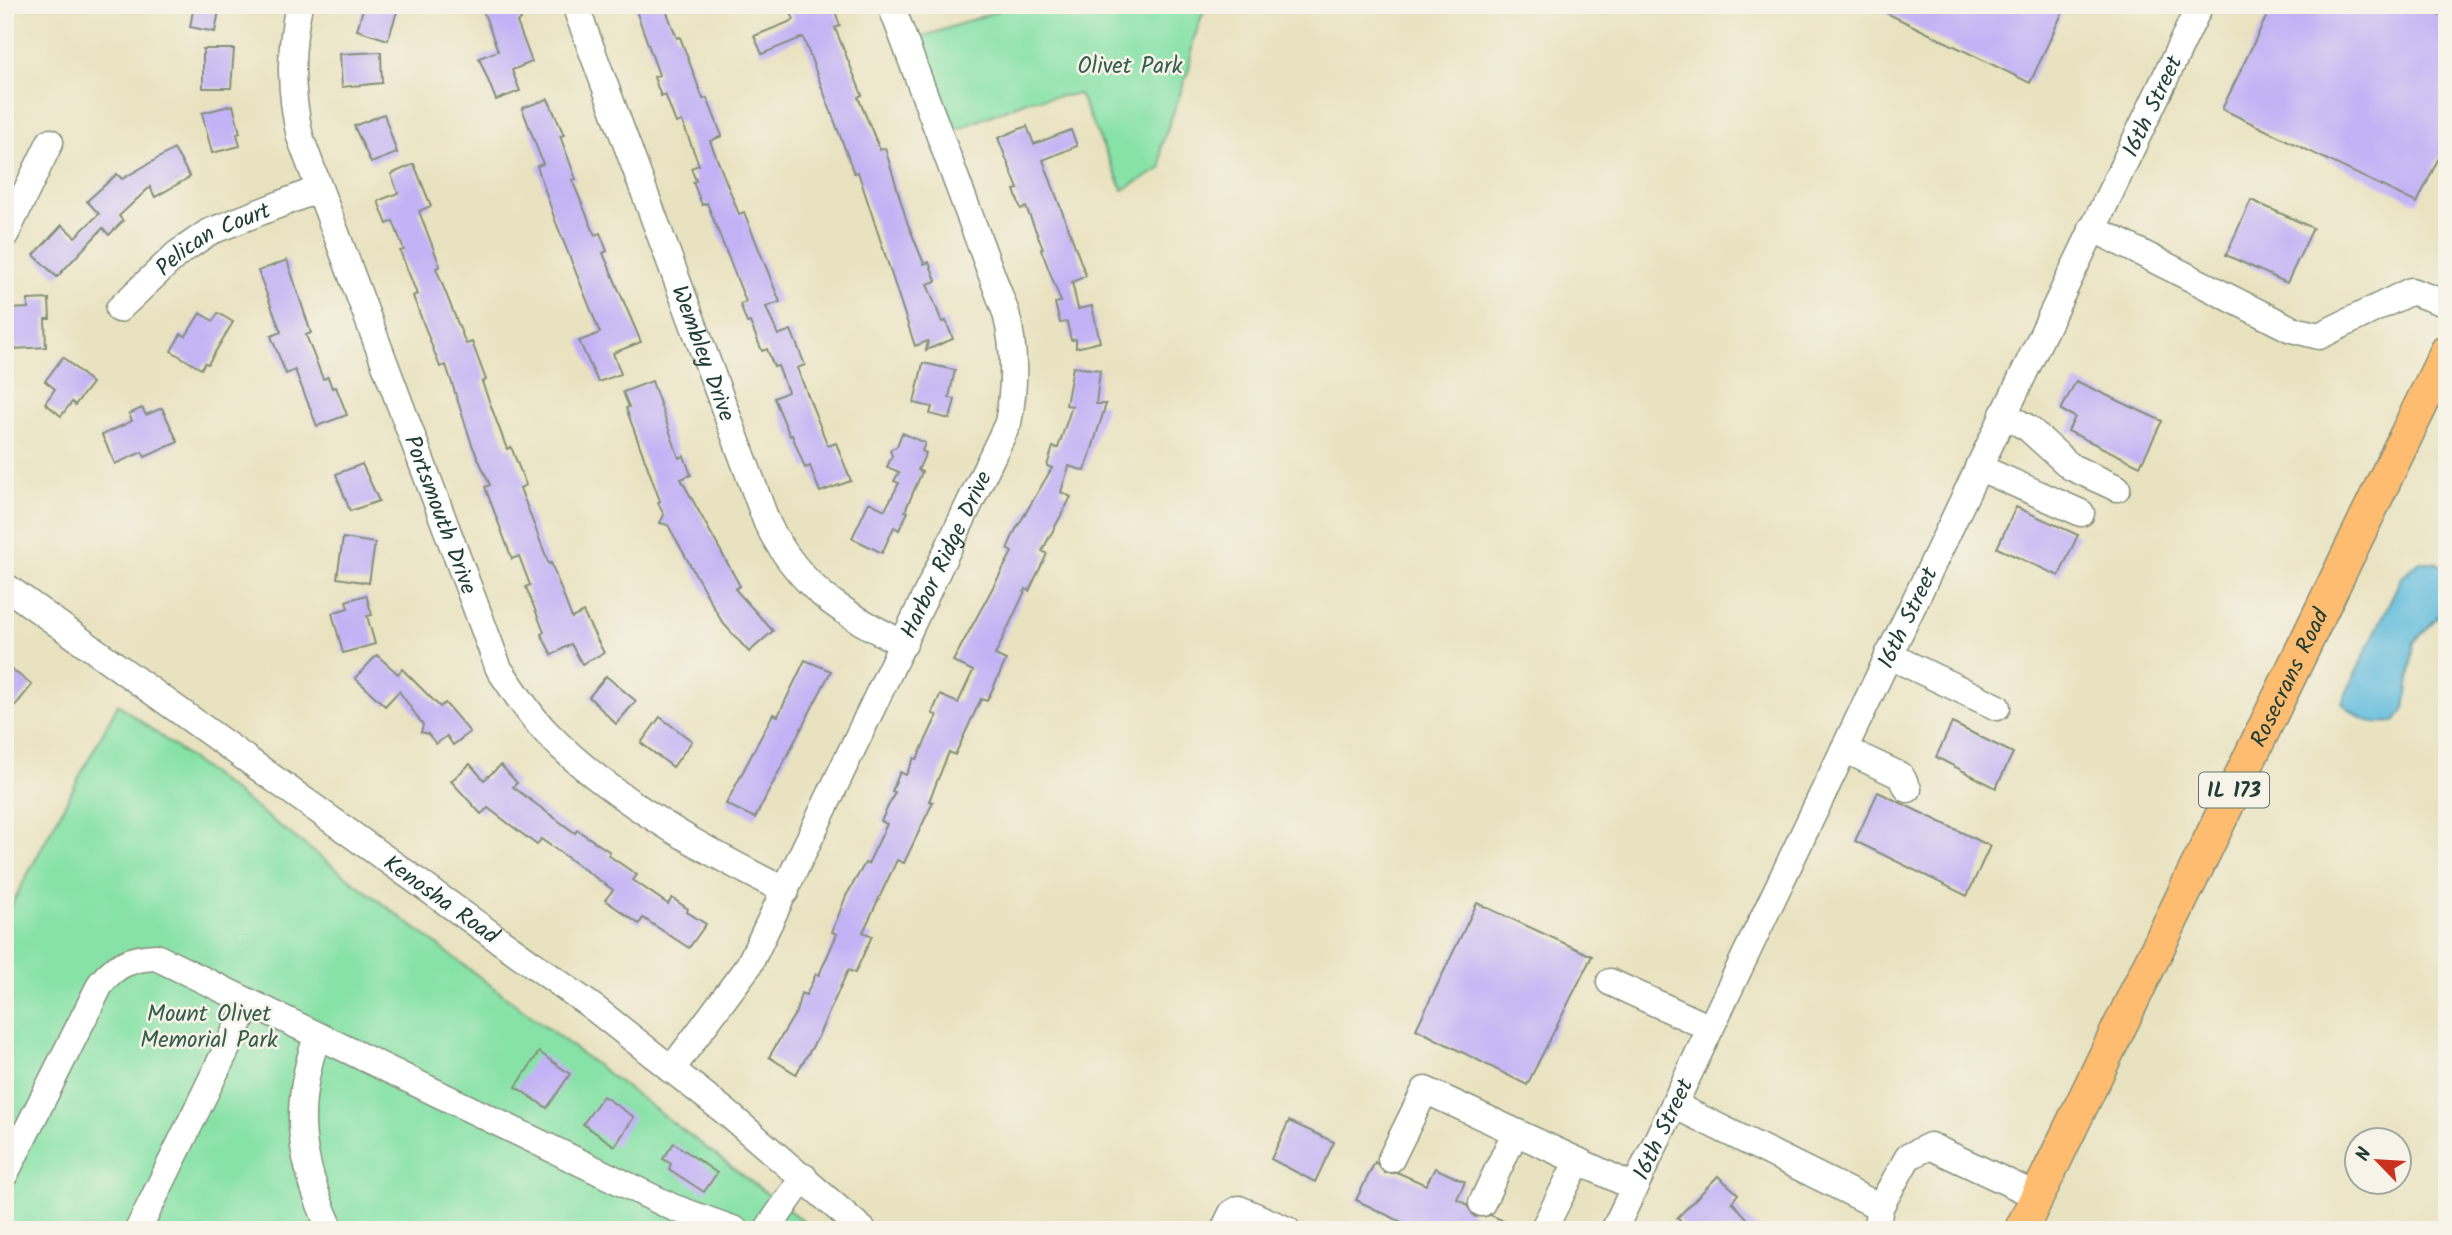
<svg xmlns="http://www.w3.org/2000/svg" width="2452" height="1235" font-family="Kalam,sans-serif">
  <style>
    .green { fill: #87e2a7; stroke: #53906e; stroke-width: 2 }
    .water { fill: #5fbbdd; stroke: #3f7c88; stroke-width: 2 }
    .building { fill: #c3b2f5 }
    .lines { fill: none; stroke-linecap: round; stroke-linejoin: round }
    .minor-casing { stroke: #84907a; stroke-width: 29 }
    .major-casing { stroke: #84907a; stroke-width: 36 }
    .minor { stroke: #fff; stroke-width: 26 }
    .major { stroke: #fdbc70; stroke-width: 33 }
    .labels { text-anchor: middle; stroke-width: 5; stroke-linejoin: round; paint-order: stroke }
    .shield { fill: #f7f3e8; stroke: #60746a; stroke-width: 2 }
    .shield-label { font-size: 21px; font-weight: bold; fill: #1f3d34 }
    .park-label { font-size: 23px; fill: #345e4b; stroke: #f7f3e8 }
    .street-label { font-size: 23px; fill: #1f3d34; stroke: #f7f3e8 }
  </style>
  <rect width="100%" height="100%" fill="#f7f3e8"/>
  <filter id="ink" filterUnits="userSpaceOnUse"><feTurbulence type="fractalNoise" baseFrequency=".0143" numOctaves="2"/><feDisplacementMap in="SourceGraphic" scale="14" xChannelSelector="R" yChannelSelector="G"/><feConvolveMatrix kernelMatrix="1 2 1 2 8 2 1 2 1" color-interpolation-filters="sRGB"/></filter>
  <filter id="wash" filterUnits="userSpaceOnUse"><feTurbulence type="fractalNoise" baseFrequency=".00686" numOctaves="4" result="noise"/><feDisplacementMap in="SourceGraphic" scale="28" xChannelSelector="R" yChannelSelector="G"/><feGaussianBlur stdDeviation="1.57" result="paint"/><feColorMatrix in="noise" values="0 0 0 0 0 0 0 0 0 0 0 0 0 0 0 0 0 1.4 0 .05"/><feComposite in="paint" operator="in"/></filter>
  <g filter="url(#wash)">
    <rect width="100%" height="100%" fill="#e9e2c0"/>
    <g class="green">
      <path d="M 1003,5 L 1206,5 L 1193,41 L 1189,69 L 1161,147 L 1162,168 L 1123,190 L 1079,94 L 1029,100 L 950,132 L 913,40 L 995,12 Z"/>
      <path d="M 118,704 L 815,1230 L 5,1230 L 5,917 Z"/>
    </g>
    <path class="water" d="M 2420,562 L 2436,562 L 2447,572 L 2447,607 L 2414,642 L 2405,709 L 2395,722 C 2371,724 2358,721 2342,702 L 2402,576 Z"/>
    <g id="blocks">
      <g class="building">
        <path d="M 194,5 L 220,5 L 215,32 L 190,27 Z"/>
        <path d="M 364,5 L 399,5 L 388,40 L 357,30 Z"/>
        <path d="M 481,5 L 516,5 L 521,20 L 517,22 L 532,62 L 512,70 L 520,91 L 496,100 L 479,58 L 498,51 Z"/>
        <path d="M 634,5 L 664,5 L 677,38 L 680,37 L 703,99 L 707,98 L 722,136 L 710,141 L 739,214 L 744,212 L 780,302 L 766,307 L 778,335 L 791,330 L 805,365 L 797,368 L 828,446 L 836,443 L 851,481 L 820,492 L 810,466 L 805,468 L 792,435 L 790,436 L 774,398 L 788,392 L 778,366 L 774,367 L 767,349 L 762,351 L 750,322 L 747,323 L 740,304 L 746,302 L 707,203 L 702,205 L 693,182 L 696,181 L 691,168 L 699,165 L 682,121 L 676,123 L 665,94 L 661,96 L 654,77 L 659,75 Z"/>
        <path d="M 788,5 L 833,5 L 840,26 L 835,28 L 862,95 L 858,97 L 880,150 L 885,148 L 907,222 L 924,264 L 929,262 L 936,281 L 927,284 L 942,322 L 946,321 L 953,339 L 926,350 L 928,341 L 915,346 L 858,172 L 854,173 L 803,37 L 762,54 L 754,36 L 794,20 Z"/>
        <path d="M 1870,5 L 2066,5 L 2030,83 Z"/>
        <path d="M 2272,5 L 2418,5 L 2447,19 L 2447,141 L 2417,203 L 2222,109 Z"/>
        <path d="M 203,49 L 234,49 L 231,88 L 203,88 Z"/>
        <path d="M 381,52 L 382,83 L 342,87 L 340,54 Z"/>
        <path d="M 548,99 L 564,135 L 560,136 L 576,179 L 572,180 L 595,235 L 600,233 L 607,251 L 603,253 L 641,342 L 613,353 L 621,374 L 598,382 L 579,341 L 600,333 L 555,220 L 537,166 L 543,164 L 522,108 Z"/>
        <path d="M 233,105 L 240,133 L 237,134 L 240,146 L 212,153 L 202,113 Z"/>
        <path d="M 384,114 L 397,153 L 371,163 L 354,126 Z"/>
        <path d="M 1027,126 L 1034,144 L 1071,130 L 1077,146 L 1043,160 L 1086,276 L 1072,282 L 1078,309 L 1092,306 L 1100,342 L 1076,348 L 1076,339 L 1071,340 L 1067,322 L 1060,323 L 1055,303 L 1061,302 L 1041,249 L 1043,248 L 1026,207 L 1021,209 L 1014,190 L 1018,189 L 998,138 Z"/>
        <path d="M 174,149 L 190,177 L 155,197 L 150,187 L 119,216 L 123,221 L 109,235 L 103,228 L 57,277 L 34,255 L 62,225 L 75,237 L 99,214 L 87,201 L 117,174 L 122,179 Z"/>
        <path d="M 414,164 L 431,206 L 419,211 L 440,266 L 436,268 L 466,344 L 472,342 L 486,380 L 482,382 L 507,449 L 511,447 L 526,485 L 520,488 L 549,564 L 551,563 L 572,618 L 583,612 L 604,653 L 582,664 L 571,644 L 552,655 L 541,634 L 544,632 L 526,587 L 530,585 L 519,556 L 512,559 L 485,487 L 490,485 L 472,445 L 446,365 L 440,367 L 413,296 L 417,294 L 400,251 L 404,250 L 393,221 L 387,224 L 378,201 L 398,193 L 391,174 Z"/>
        <path d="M 2251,200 L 2313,228 L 2287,283 L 2226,255 Z"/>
        <path d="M 287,260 L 311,333 L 306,335 L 323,379 L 328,377 L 332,388 L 336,387 L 347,415 L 317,426 L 295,370 L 286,374 L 271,336 L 281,332 L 258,271 Z"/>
        <path d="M 49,299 L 50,319 L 45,319 L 46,347 L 14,349 L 12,330 L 5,331 L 5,315 L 11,315 L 11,309 L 28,308 L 28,300 Z"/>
        <path d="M 200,313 L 213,321 L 218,313 L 233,322 L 208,364 L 205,363 L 201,369 L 171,351 L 181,334 L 186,336 Z"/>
        <path d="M 63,357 L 92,383 L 75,405 L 72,402 L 61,416 L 45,403 L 55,389 L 45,381 Z"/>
        <path d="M 923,363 L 955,370 L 949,398 L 955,399 L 950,419 L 930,414 L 932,407 L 914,403 Z"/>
        <path d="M 1073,367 L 1100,370 L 1096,404 L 1106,404 L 1085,471 L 1069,466 L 1061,492 L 1071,497 L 1042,551 L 1047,554 L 1029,591 L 1026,589 L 995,655 L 1006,660 L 987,701 L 981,699 L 955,755 L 949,752 L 929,801 L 933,802 L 904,863 L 897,860 L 863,932 L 872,936 L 855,973 L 848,970 L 817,1039 L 796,1074 L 769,1057 L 796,1012 L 801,993 L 806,995 L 816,974 L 819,975 L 837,934 L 832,932 L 846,896 L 865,863 L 868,864 L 887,824 L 881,821 L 895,792 L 892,791 L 900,772 L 906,775 L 914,758 L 917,759 L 937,716 L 932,713 L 940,695 L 958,703 L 973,671 L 953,661 L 1012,552 L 1007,549 L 1015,531 L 1052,468 L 1047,466 L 1053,447 L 1058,448 L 1072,406 L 1066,405 Z"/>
        <path d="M 652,381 L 679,458 L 684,456 L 691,475 L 681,479 L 740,586 L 735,589 L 773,631 L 749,652 L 722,622 L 668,525 L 660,523 L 664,515 L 658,503 L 660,501 L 626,408 L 629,407 L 623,392 Z"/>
        <path d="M 2076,381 L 2162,421 L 2140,466 L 2068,431 L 2075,417 L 2061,410 Z"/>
        <path d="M 142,408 L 146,415 L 162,408 L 178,442 L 145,457 L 142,452 L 115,464 L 102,435 L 132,421 L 129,414 Z"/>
        <path d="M 902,433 L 925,443 L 922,451 L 926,453 L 918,470 L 922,472 L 905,511 L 908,512 L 899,530 L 894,527 L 882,553 L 852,538 L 869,502 L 885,510 L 899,483 L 894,481 L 899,472 L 887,467 L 892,456 L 890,450 L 897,446 Z"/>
        <path d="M 362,464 L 379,501 L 350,511 L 336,474 Z"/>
        <path d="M 2016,507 L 2078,535 L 2059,576 L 1997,548 Z"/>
        <path d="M 343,538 L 375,543 L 369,583 L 337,578 Z"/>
        <path d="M 366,595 L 372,615 L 367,616 L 375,644 L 343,653 L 332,613 L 348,608 L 346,601 Z"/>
        <path d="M 377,655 L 398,674 L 402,669 L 440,707 L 445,703 L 470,732 L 453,745 L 447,736 L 436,744 L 428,734 L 421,732 L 423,725 L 399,691 L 385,706 L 355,678 Z"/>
        <path d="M 805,660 L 831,671 L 755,818 L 726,804 L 773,714 L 778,716 Z"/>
        <path d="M 5,664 L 32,685 L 15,706 L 5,698 Z"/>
        <path d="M 606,676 L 636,701 L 616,724 L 589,697 Z"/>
        <path d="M 660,717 L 692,741 L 673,767 L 641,743 Z"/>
        <path d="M 1952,723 L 2013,753 L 1996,788 L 1936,757 Z"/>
        <path d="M 470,764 L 484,780 L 501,765 L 517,783 L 513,787 L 575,833 L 577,830 L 610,852 L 608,855 L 637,875 L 633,880 L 668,904 L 672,898 L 688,909 L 687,912 L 706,924 L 689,948 L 643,918 L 639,924 L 605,900 L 613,890 L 541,839 L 537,845 L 488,808 L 481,814 L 451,781 Z"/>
        <path d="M 1878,792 L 1990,846 L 1967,896 L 1855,841 Z"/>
        <path d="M 1477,903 L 1592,956 L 1527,1085 L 1416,1029 Z"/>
        <path d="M 539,1052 L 570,1074 L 547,1108 L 516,1087 Z"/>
        <path d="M 603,1096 L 634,1117 L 615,1146 L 583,1124 Z"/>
        <path d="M 1289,1121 L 1334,1142 L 1315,1182 L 1271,1159 Z"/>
        <path d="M 674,1143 L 717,1173 L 704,1192 L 669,1169 L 671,1164 L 663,1159 Z"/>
        <path d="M 1375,1162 L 1385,1173 L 1399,1173 L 1426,1185 L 1435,1168 L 1465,1182 L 1457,1199 L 1466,1204 L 1475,1217 L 1491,1215 L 1522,1230 L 1418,1230 L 1356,1200 Z"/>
        <path d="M 1718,1176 L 1738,1194 L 1732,1202 L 1758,1230 L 1689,1230 L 1677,1218 Z"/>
      </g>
    </g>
  </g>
  <g filter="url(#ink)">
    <use href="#blocks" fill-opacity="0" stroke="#84907a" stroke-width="2"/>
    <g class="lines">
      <defs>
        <g id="minor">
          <path id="s1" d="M 299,5 C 289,51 290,91 300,137 L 499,669 C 514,690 529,715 547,733 C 611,799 705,851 786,891"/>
          <path id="s2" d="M 575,5 L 767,523 C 800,588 841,613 904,644"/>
          <path d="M 2092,228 L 2291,329 L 2319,336 L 2411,291 L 2447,304"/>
          <path d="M 5,235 L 50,142"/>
          <path id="s3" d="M 119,309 L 177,254 L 209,232 L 319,189"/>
          <path d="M 2003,414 L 2028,428 L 2071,467 L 2117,488"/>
          <path d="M 1978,467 L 2081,513"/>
          <path id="s4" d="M 5,586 L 594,1008 L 727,1113 L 863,1230"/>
          <path d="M 1888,655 L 1997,707"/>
          <path d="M 1844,749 L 1901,776 L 1908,789"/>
          <path d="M 1610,982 L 1710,1028"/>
          <path d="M 317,1037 C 292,1108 299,1162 331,1230"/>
          <path id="s5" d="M 671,1070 L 749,965 L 1008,423 C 1015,387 1015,348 1006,313 L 891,5"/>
          <path d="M 1674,1105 L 1880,1207"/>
          <path d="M 1391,1159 L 1425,1090 L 1634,1187"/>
          <path d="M 5,1174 L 101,983 C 116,964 132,958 156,957 L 672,1207 L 735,1230"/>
          <path d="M 1482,1203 L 1515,1133"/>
          <path d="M 138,1230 L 249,1003"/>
          <path d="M 767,1230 L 804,1177"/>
          <path d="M 1224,1230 L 1232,1213 L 1239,1209 L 1287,1230"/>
          <path d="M 1543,1230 L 1578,1161"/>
          <path id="s6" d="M 1614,1230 L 2200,5"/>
          <path d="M 1876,1230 L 1880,1207 L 1908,1157 L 1930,1146 L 2037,1196"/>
        </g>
        <g id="major">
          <path id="s7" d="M 2021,1230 L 2447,351"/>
        </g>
      </defs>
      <use href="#minor" class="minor-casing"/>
      <use href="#major" class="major-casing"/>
      <use href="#minor" class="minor"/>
      <use href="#major" class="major"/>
    </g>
  </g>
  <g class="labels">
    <rect class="shield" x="2199" y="772.5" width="70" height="35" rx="5"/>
    <g class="shield-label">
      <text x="2234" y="797">IL 173</text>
    </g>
    <g class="park-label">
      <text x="1130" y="73">Olivet Park</text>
      <text x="209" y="1021">Mount Olivet<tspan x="209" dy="26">Memorial Park</tspan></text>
    </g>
    <g class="street-label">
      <text dy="8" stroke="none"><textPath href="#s6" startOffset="1246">16th Street</textPath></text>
      <text dy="8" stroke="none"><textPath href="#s3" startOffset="119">Pelican Court</textPath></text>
      <text dy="8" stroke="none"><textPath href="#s2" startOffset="371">Wembley Drive</textPath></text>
      <text dy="8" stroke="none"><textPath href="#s1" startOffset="536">Portsmouth Drive</textPath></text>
      <text dy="8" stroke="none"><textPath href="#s5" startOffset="586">Harbor Ridge Drive</textPath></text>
      <text dy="8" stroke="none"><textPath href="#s6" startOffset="679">16th Street</textPath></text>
      <text dy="8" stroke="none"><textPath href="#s7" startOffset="614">Rosecrans Road</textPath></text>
      <text dy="8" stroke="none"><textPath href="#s4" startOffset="537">Kenosha Road</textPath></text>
      <text dy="8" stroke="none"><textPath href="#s6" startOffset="112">16th Street</textPath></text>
    </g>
  </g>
  <rect width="2452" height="1235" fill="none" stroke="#f7f3e8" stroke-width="28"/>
  <g transform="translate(2378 1161) rotate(295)"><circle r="33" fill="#f7f3e8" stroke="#a1aaa0" stroke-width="2"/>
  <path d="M0-5L12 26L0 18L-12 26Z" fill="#c8321e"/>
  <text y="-10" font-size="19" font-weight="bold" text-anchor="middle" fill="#1f3d34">N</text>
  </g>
</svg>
